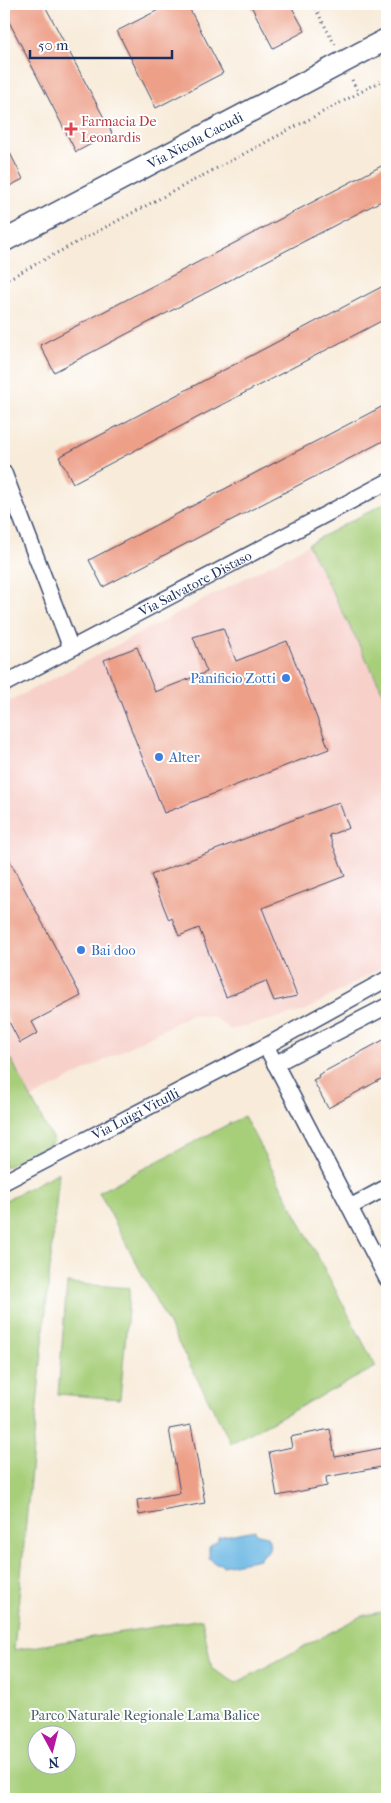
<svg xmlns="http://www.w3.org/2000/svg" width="391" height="1803" font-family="'IM FELL French Canon',serif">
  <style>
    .built { fill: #f7d0ca }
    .green { fill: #a7cf7a; stroke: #617f6c; fill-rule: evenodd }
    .water { fill: #6ab7e3; stroke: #4273a0 }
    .building { fill: #ed9f87 }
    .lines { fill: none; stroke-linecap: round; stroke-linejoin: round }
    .street-casing { stroke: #3c4b70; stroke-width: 18 }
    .secondary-casing { stroke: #3c4b70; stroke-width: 24 }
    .path { stroke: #3c4b70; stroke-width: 3; stroke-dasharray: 1 4; stroke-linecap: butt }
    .street { stroke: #fff; stroke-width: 15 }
    .secondary { stroke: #fff; stroke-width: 21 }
    .health-dot { fill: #e0444e; stroke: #fff; stroke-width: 2 }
    .shop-dot { fill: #3f7fe0; stroke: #fff; stroke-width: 2 }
    .labels { text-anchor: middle; stroke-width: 4; stroke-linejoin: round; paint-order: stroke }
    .health-label { font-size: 14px; fill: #be3a42; stroke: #fff; text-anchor: start }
    .street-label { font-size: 14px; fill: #1b2f5e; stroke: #fff }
    .shop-label { font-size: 14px; fill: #366cbe; stroke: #fff; text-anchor: start }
    .park-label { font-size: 14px; fill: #455f66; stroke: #fff }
  </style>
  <rect width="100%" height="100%" fill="#fff"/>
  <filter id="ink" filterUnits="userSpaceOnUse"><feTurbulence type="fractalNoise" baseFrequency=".02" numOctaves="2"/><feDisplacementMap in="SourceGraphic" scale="10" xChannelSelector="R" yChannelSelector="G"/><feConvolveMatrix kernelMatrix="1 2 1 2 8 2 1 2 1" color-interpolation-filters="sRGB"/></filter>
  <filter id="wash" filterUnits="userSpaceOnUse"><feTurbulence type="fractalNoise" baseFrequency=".0096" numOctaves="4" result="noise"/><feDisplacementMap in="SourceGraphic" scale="20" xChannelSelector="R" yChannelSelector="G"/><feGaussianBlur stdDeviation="1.12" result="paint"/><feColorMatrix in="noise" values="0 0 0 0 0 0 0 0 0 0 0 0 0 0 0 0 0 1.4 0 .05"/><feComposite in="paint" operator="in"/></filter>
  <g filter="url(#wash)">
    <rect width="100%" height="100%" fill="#f8ebd9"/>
    <path class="built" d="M 308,545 L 387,699 L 387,965 L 304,1011 L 230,1030 L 213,1016 L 190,1015 L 31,1099 L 4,1046 L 4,704 Z"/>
    <g class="green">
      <path d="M 387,502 L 387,700 L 308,544 Z"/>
      <path d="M 4,1046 L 54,1142 L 4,1168 Z"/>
      <path d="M 244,1116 L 376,1367 L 231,1443 L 99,1192 Z"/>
      <path d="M 59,1172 L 14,1650 L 202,1619 L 212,1669 L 236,1683 L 361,1616 L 387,1611 L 387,1799 L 4,1799 L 4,1201 ZM 38,1736 L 68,1736 L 68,1766 L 38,1766 Z"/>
      <path d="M 67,1283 L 130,1288 L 120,1399 L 58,1394 Z"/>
    </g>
    <path class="water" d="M 255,1530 L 255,1533 L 267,1536 C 272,1544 270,1554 260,1556 L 260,1559 L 223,1566 L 222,1564 L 214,1563 L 209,1558 L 209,1547 L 218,1540 L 218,1537 Z"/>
    <g id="blocks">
      <g class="building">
        <path d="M 4,4 L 44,4 L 112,133 L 76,152 L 4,12 Z"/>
        <path d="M 170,4 L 187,4 L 223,73 L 156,108 L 117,31 Z"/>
        <path d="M 250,4 L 290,4 L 305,31 L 273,48 Z"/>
        <path d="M 4,141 L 23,179 L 4,189 Z"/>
        <path d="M 387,163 L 387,198 L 54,372 L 40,345 Z"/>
        <path d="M 387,284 L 387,318 L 73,483 L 59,457 Z"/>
        <path d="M 387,404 L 387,439 L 103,587 L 89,560 Z"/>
        <path d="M 223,628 L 236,661 L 287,641 L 329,749 L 164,813 L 104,660 L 137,647 L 155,692 L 207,672 L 193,637 Z"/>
        <path d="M 339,802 L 349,828 L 329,835 L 345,876 L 262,908 L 297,996 L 274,1001 L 266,981 L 226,997 L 199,928 L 179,936 L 172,918 L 169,920 L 151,875 Z"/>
        <path d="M 4,850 L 81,996 L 32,1022 L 38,1033 L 20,1043 L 4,1012 Z"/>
        <path d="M 387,1038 L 387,1076 L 328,1108 L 313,1080 L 319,1077 L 318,1075 Z"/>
        <path d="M 191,1425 L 205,1503 L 139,1515 L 137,1500 L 180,1493 L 169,1429 Z"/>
        <path d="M 330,1429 L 335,1457 L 387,1447 L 387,1466 L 326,1477 L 327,1486 L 277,1496 L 269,1452 L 292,1447 L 290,1437 Z"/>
      </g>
    </g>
  </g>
  <g filter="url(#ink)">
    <use href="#blocks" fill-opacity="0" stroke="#3c4b70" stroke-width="1"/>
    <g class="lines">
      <defs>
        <g id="street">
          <path d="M 4,473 L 71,648"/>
          <path id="s1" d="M 4,684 L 387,482"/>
          <path d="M 266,1046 L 387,1279"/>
          <path d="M 275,1064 L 387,1006"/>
          <path id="s2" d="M 4,1182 L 266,1046 L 387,979"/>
          <path d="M 350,1207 L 387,1187"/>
        </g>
        <g id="secondary">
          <path id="s3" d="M 4,241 L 387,39"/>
        </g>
      </defs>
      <use href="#street" class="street-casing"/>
      <use href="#secondary" class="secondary-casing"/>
      <g class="path">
        <path d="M 313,4 L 335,45"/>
        <path d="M 352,80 L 359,93"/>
        <path d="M 4,281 L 387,78"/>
      </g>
      <use href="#street" class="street"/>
      <use href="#secondary" class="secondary"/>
    </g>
  </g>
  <path class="health-dot" d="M68.5 121.5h5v5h5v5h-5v5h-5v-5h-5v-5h5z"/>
  <g class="shop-dot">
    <circle cx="286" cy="678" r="5"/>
    <circle cx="159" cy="757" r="5"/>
    <circle cx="81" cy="950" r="5"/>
  </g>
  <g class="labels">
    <g class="health-label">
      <text x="81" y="126">Farmacia De<tspan x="81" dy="16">Leonardis</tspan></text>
    </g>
    <g class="street-label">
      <text dy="5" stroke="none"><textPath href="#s3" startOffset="216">Via Nicola Cacudi</textPath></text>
      <text dy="5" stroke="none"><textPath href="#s1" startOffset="216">Via Salvatore Distaso</textPath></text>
      <text dy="5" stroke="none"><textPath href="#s2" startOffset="148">Via Luigi Vitulli</textPath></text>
    </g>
    <g class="shop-label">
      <text x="276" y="683" text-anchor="end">Panificio Zotti</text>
      <text x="169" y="762">Alter</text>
      <text x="91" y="955">Bai doo</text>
    </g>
    <g class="park-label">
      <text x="145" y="1720">Parco Naturale Regionale Lama Balice</text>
    </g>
  </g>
  <rect width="391" height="1803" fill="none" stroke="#fff" stroke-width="20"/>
  <g transform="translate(52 1750) rotate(173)"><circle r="24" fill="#ffffff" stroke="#a4acbf"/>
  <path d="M0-4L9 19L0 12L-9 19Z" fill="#b5179e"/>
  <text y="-8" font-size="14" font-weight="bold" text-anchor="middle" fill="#1b2f5e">N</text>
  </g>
  <path d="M30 50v8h142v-8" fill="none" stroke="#1b2f5e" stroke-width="2.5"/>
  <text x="38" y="50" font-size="15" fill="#1b2f5e" stroke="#ffffff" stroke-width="4" paint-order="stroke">50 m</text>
</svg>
